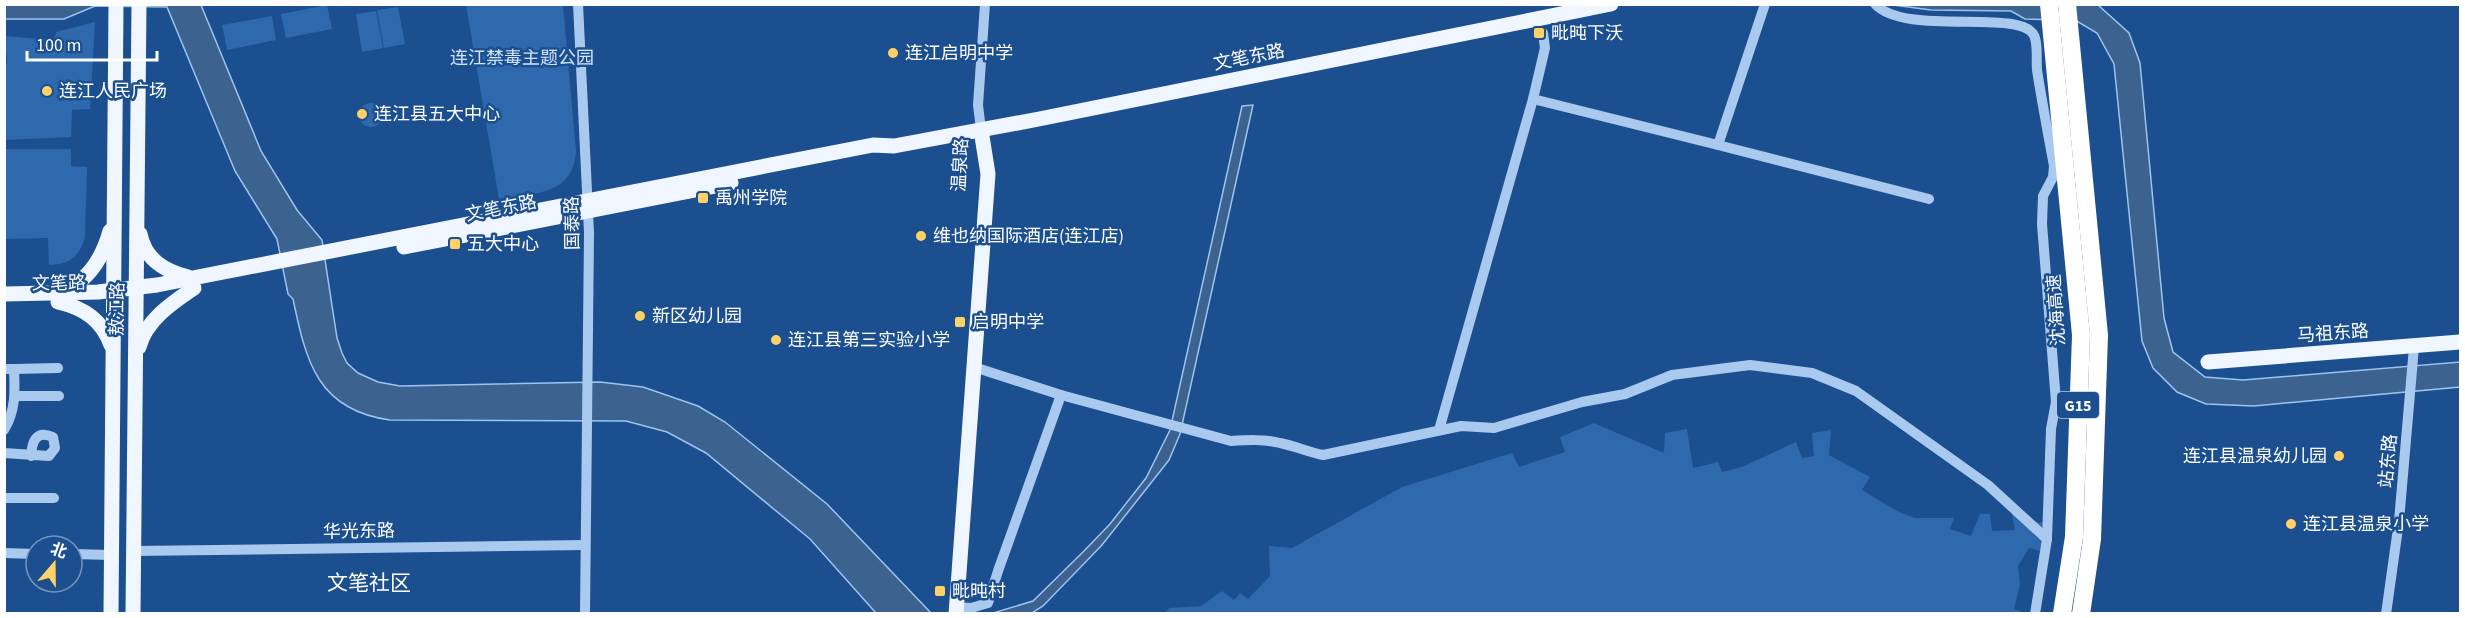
<svg xmlns="http://www.w3.org/2000/svg" width="2465" height="618" font-family="'Source Sans 3','Noto Sans SC',sans-serif">
  <style>
    .green { fill: #2e69ad }
    .water { fill: #3c6290; stroke: #9cc4f0; stroke-width: 1.5 }
    .lines { fill: none; stroke-linecap: round; stroke-linejoin: round }
    .minor { stroke: #a9c9ee; stroke-width: 10 }
    .major { stroke: #f0f6ff; stroke-width: 15 }
    .highway { stroke: #fff; stroke-width: 18 }
    .poi-dot { fill: #ffd166; stroke: #1b4f8f; stroke-width: 2 }
    .labels { text-anchor: middle; stroke-width: 5; stroke-linejoin: round; paint-order: stroke }
    .shield { fill: #1b4f8f; stroke: #bbcadd; stroke-width: 1.5 }
    .shield-label { font-size: 16px; font-weight: bold; fill: #fff }
    .poi-label { font-size: 18px; fill: #fff; stroke: #1b4f8f; text-anchor: start }
    .street-label { font-size: 18px; fill: #fff; stroke: #1b4f8f }
    .park-label { font-size: 18px; fill: #cfe3fa; stroke: #1b4f8f }
    .quarter-label { font-size: 21px; fill: #fff; stroke: #1b4f8f }
  </style>
  <rect width="100%" height="100%" fill="#1b4f8f"/>
  <g class="green">
    <path d="M 327,5 L 332,29 L 286,38 L 281,14 Z"/>
    <path d="M 466,5 L 563,5 L 576,151 C 573,196 534,193 499,199 Z"/>
    <path d="M 398,7 L 405,44 L 384,48 L 377,10 Z"/>
    <path d="M 376,11 L 383,48 L 362,52 L 356,14 Z"/>
    <path d="M 272,16 L 276,40 L 227,50 L 222,25 Z"/>
    <path d="M 95,22 L 90,109 L 72,110 L 71,137 L 5,140 L 4,70 L 7,63 L 5,36 L 54,40 L 56,32 Z"/>
    <circle cx="371" cy="115" r="12"/>
    <path d="M 4,149 L 71,149 L 71,166 L 87,167 L 85,237 C 80,256 69,265 49,265 L 48,238 L 5,239 Z"/>
    <path d="M 1594,423 L 1664,453 L 1665,433 L 1687,429 L 1693,468 L 1718,462 L 1722,472 L 1742,467 L 1796,442 L 1802,458 L 1814,456 L 1812,433 L 1831,430 L 1829,455 L 1870,477 L 1862,490 L 1897,511 L 1915,518 L 1954,518 L 1950,529 L 1971,536 L 1980,514 L 1990,514 L 1992,531 L 2015,530 L 2011,509 L 2039,523 L 2045,521 L 2040,551 L 2029,548 L 2018,566 L 2020,585 L 2014,609 L 2024,613 L 1165,614 L 1169,608 L 1201,606 L 1222,591 L 1234,600 L 1240,593 L 1248,599 L 1270,576 L 1269,546 L 1292,548 L 1402,487 L 1512,453 L 1519,467 L 1565,452 L 1560,437 Z"/>
  </g>
  <g class="water">
    <path d="M 4,5 L 201,5 L 261,151 L 297,210 L 322,240 L 337,338 L 342,353 L 347,363 L 358,373 L 378,382 L 400,386 L 600,382 L 643,387 L 698,406 L 725,422 L 827,504 L 931,613 L 876,613 L 810,539 L 706,453 L 667,432 L 626,421 L 390,420 C 317,410 306,361 293,299 L 288,294 L 277,239 L 235,171 L 167,7 L 95,6 L 64,19 L 5,19 Z"/>
    <path d="M 1893,5 L 2098,5 L 2129,33 L 2140,63 L 2164,318 L 2173,352 L 2205,377 L 2243,380 L 2460,362 L 2460,387 L 2254,406 L 2206,404 L 2177,392 L 2153,368 L 2142,341 L 2114,64 L 2097,33 L 2075,20 L 2025,19 L 2011,11 L 1931,10 Z"/>
    <path d="M 1253,105 L 1180,434 L 1169,460 L 1102,545 L 1043,606 L 1032,613 L 990,614 L 1033,601 L 1084,551 L 1110,524 L 1146,478 L 1170,430 L 1242,106 Z"/>
  </g>
  <g class="lines">
    <g class="minor">
      <path d="M 578,4 L 589,233 L 585,614"/>
      <path d="M 1765,4 L 1718,145 L 1929,199"/>
      <path d="M 1875,4 C 1906,38 2027,6 2035,38 C 2038,48 2036,60 2037,70 C 2042,102 2048,134 2054,166 L 2053,177 L 2043,196 L 2042,224 L 2056,402 L 2051,429 L 2047,539 L 2035,614"/>
      <path d="M 1533,99 L 1718,145"/>
      <path d="M 981,130 L 978,105 L 985,4"/>
      <path d="M 974,367 L 1061,395 L 1231,441 C 1247,440 1264,439 1280,443 C 1295,446 1308,452 1323,455 L 1461,426 L 1494,428 L 1582,402 L 1625,394 L 1672,375 L 1750,365 L 1812,373 L 1856,391 L 1988,485 L 2047,539"/>
      <path d="M 4,369 L 14,369 C 15,391 16,410 4,430"/>
      <path d="M 14,369 L 58,368"/>
      <path d="M 15,396 L 59,396"/>
      <path d="M 1439,430 L 1533,99 L 1545,48 L 1543,33"/>
      <path d="M 4,453 L 49,456 L 55,448 L 53,437 C 36,430 32,441 31,456"/>
      <path d="M 4,498 L 54,498"/>
      <path d="M 134,551 L 585,545"/>
      <path d="M 4,553 L 36,554"/>
      <path d="M 72,554 L 111,555"/>
      <path d="M 956,607 L 971,608 L 988,603 L 998,571 L 1061,395"/>
      <path d="M 2386,614 L 2399,521 L 2414,347"/>
    </g>
    <g class="major">
      <path d="M 140,234 C 145,260 165,271 188,277"/>
      <path d="M 404,247 L 731,183"/>
      <path d="M 64,290 C 90,280 103,256 110,231"/>
      <path d="M 4,294 L 98,292 L 157,285 L 873,145 L 894,146 L 1039,119 L 1611,4"/>
      <path d="M 58,302 C 84,308 102,320 111,345"/>
      <path d="M 139,347 C 146,320 172,303 194,288"/>
      <path d="M 2208,362 L 2460,342"/>
      <path d="M 111,614 L 116,4"/>
      <path d="M 133,614 L 139,4"/>
      <path d="M 956,614 L 988,174 L 981,130"/>
    </g>
    <g class="highway">
      <path d="M 2049,4 L 2081,335 L 2074,537 L 2062,614"/>
      <path d="M 2067,4 L 2099,335 L 2092,539 L 2081,614"/>
    </g>
  </g>
  <g class="poi-dot">
    <rect x="1533" y="27" width="12" height="12" rx="3"/>
    <circle cx="893" cy="53" r="6"/>
    <circle cx="47" cy="91" r="6"/>
    <circle cx="362" cy="114" r="6"/>
    <rect x="697" y="192" width="12" height="12" rx="3"/>
    <circle cx="921" cy="236" r="6"/>
    <rect x="449" y="238" width="12" height="12" rx="3"/>
    <circle cx="640" cy="316" r="6"/>
    <rect x="954" y="316" width="12" height="12" rx="3"/>
    <circle cx="776" cy="340" r="6"/>
    <circle cx="2339" cy="456" r="6"/>
    <circle cx="2291" cy="524" r="6"/>
    <rect x="934" y="585" width="12" height="12" rx="3"/>
  </g>
  <g class="labels">
    <rect class="shield" x="2057" y="392" width="42" height="26" rx="4.5"/>
    <g class="shield-label">
      <text x="2078" y="411">G15</text>
    </g>
    <g class="poi-label">
      <text x="1551" y="39">毗旽下沃</text>
      <text x="905" y="59">连江启明中学</text>
      <text x="59" y="97">连江人民广场</text>
      <text x="374" y="120">连江县五大中心</text>
      <text x="715" y="204">禹州学院</text>
      <text x="933" y="242">维也纳国际酒店(连江店)</text>
      <text x="467" y="250">五大中心</text>
      <text x="652" y="322">新区幼儿园</text>
      <text x="972" y="328">启明中学</text>
      <text x="788" y="346">连江县第三实验小学</text>
      <text x="2327" y="462" text-anchor="end">连江县温泉幼儿园</text>
      <text x="2303" y="530">连江县温泉小学</text>
      <text x="952" y="597">毗旽村</text>
    </g>
    <g class="street-label">
      <text transform="translate(1249 57) rotate(-11)" y="6">文笔东路</text>
      <text transform="translate(960 165) rotate(-87)" y="6">温泉路</text>
      <text transform="translate(501 208) rotate(-11)" y="6">文笔东路</text>
      <text transform="translate(572 223) rotate(-91)" y="6">国泰路</text>
      <text transform="translate(59 283) rotate(-1)" y="6">文笔路</text>
      <text transform="translate(117 309) rotate(-89)" y="6">敖江路</text>
      <text transform="translate(2056 310) rotate(-94)" y="6">沈海高速</text>
      <text transform="translate(2333 333) rotate(-4)" y="6">马祖东路</text>
      <text transform="translate(2388 461) rotate(-85)" y="6">站东路</text>
      <text transform="translate(359 531) rotate(-1)" y="6">华光东路</text>
    </g>
    <g class="park-label">
      <text x="522" y="64">连江禁毒主题公园</text>
    </g>
    <g class="quarter-label">
      <text x="369" y="590">文笔社区</text>
    </g>
  </g>
  <rect width="2465" height="618" fill="none" stroke="#ffffff" stroke-width="12"/>
  <g transform="translate(54 564) rotate(20)"><circle r="28" fill="#1b4f8f" stroke="#7695bc" stroke-width="1.5"/>
  <path d="M0-4.5L10 22L0 15L-10 22Z" fill="#ffd166"/>
  <text y="-9" font-size="16" font-weight="bold" text-anchor="middle" fill="#ffffff">北</text>
  </g>
  <path d="M27 51v9h130v-9" fill="none" stroke="#ffffff" stroke-width="3"/>
  <text x="36" y="51" font-size="18" fill="#ffffff" stroke="#1b4f8f" stroke-width="4.5" paint-order="stroke">100 m</text>
</svg>
